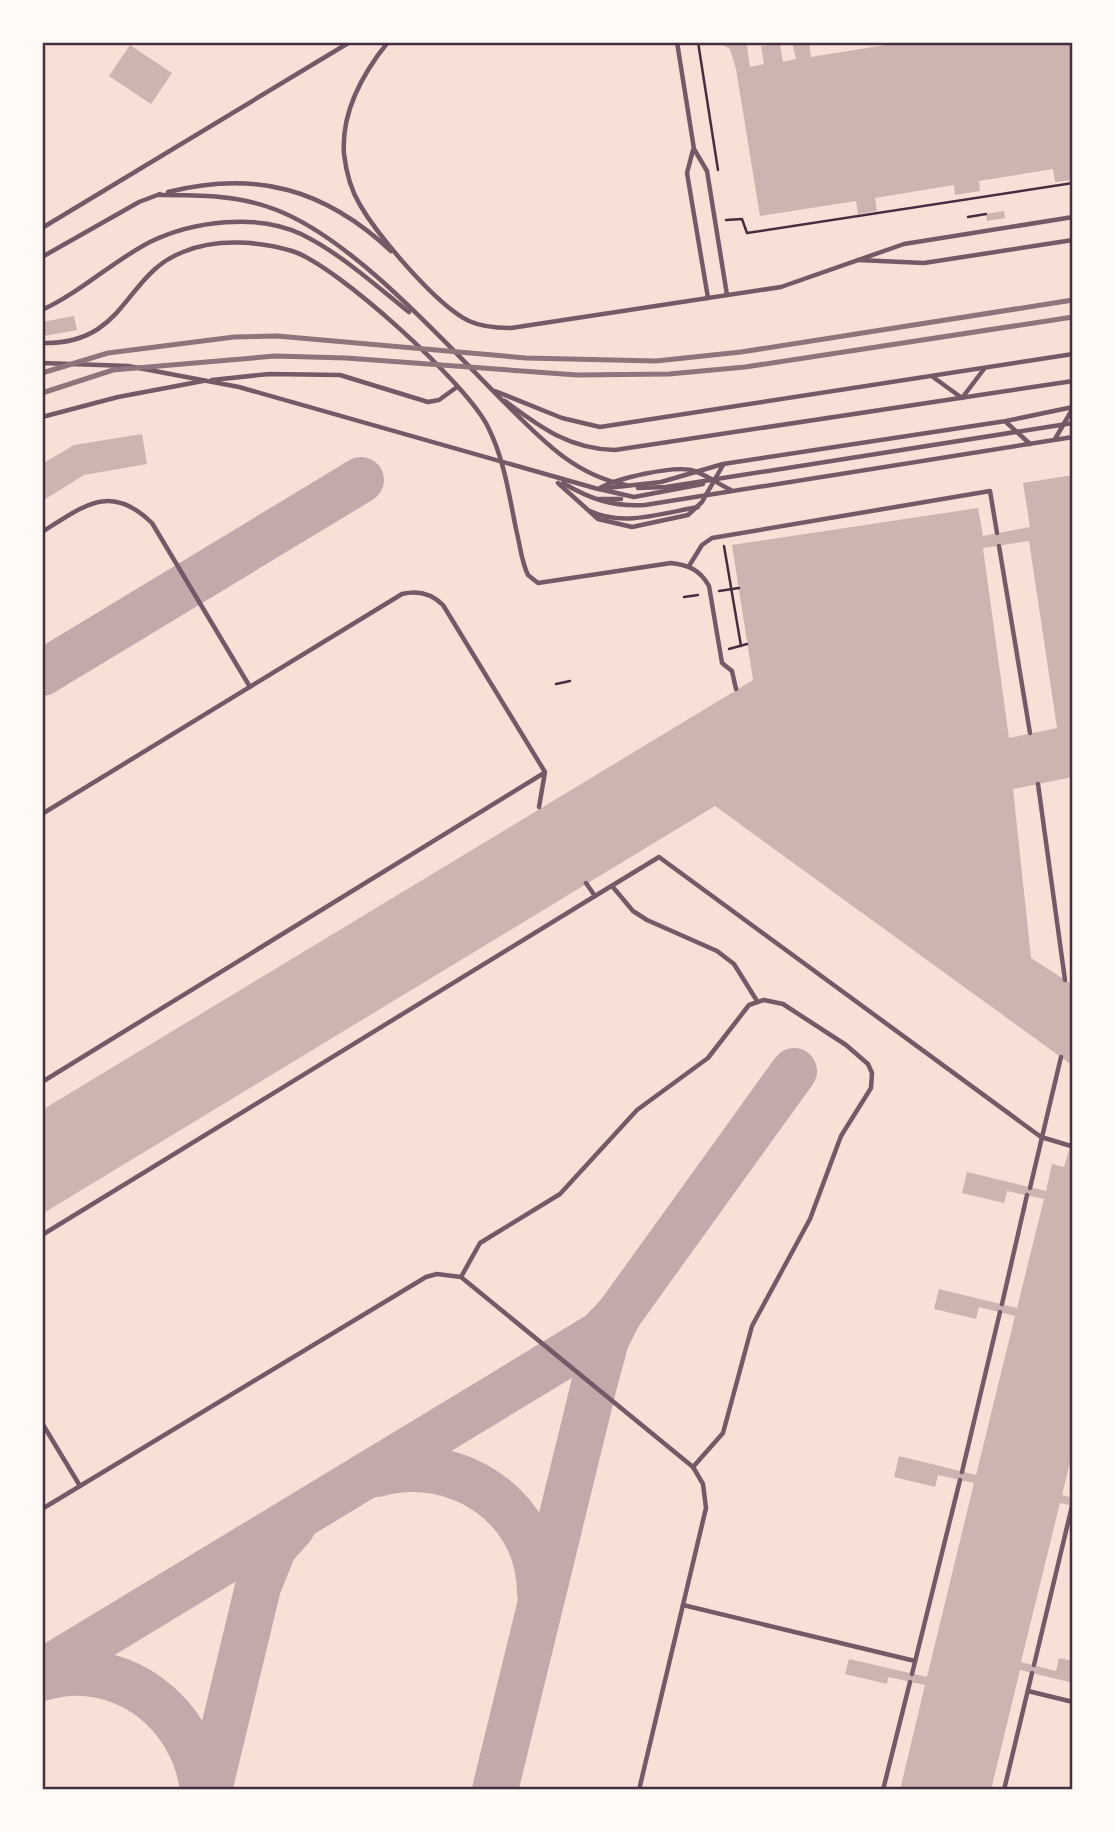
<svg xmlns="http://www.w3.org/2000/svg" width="1115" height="1832" font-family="'Exo 2',sans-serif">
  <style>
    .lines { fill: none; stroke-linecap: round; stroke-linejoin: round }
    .taxiway { stroke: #c3aaaa; stroke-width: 46 }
    .building { fill: #ccb4b1; fill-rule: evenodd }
    .path { stroke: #4a2c40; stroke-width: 2.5 }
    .service { stroke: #755966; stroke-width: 4.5 }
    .rail { stroke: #8f747c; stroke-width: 5 }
    .neatline { fill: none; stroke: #4a2c40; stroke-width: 2.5 }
  </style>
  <rect width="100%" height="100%" fill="#f7e1d7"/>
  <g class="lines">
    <g class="taxiway">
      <path d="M 42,673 L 361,480"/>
      <path d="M 377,1474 C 457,1452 540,1507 540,1593"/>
      <path d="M 42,1672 L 600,1334 L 619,1314 L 794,1071"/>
      <path d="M 42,1678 C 120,1655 194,1712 203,1790"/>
      <path d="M 209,1790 L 258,1587 L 274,1547 L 292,1527"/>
      <path d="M 495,1790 L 594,1385 L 606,1340 L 619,1314"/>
    </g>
  </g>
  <g class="building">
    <path d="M 717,42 L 751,42 L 747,46 L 750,67 L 764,64 L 761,46 L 780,44 L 783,62 L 796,59 L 792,42 L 809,42 L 811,57 L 904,42 L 1073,42 L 1073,180 L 1055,182 L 1053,169 L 979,181 L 980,191 L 955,195 L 954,185 L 875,198 L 877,211 L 858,214 L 856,201 L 760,216 L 736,69 L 730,49 Z"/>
    <path d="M 130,45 L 172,73 L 151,104 L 109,76 Z"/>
    <path d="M 1004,211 L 1005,218 L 987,221 L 986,214 Z"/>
    <path d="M 74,316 L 77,330 L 44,336 L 42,322 Z"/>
    <path d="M 142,434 L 147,464 L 84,475 L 42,501 L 42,464 L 74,445 Z"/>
    <path d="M 1073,475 L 1073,777 L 1013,789 L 1031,958 L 1073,985 L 1073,1066 L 715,806 L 42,1214 L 42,1110 L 753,680 L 732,545 L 978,508 L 983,536 L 1030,527 L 1023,483 ZM 1029,541 L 1057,728 L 1009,738 L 983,548 Z"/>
    <path d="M 1072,1140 L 1073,1450 L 1062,1495 L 1073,1498 L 1073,1506 L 1060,1503 L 1021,1662 L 1056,1671 L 1059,1658 L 1073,1661 L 1073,1683 L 1020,1670 L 991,1790 L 900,1790 L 925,1685 L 888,1677 L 887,1684 L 845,1674 L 849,1659 L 927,1677 L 974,1483 L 938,1475 L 935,1487 L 894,1477 L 899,1456 L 976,1475 L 1015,1316 L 979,1307 L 976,1319 L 934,1309 L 939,1289 L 1017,1308 L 1044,1199 L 1007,1191 L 1004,1203 L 962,1193 L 967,1172 L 1046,1191 L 1052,1164 L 1064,1167 Z"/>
  </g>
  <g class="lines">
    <g class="path">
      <path d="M 698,42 L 718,170"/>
      <path d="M 968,217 L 986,214"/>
      <path d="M 726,220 L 742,219 L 747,233 L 1073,183"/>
      <path d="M 724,546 L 741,646"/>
      <path d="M 719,591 L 739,588"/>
      <path d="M 684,597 L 698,595"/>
      <path d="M 729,649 L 747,644"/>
      <path d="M 556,684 L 570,681"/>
    </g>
    <g class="service">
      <path d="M 388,42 C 363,73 341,113 344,154 C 346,171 351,190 360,205 C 379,237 436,305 469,321 C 482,327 496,328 511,328 L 781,287 L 904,244 L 1073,217"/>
      <path d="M 677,42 L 694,149 L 707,171 L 727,295"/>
      <path d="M 693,150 L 687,173 L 708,298"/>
      <path d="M 168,192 C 256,170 325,189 391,251"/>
      <path d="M 159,195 C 199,195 237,195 274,209 C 353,238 445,343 505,403 C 541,439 574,475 626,485"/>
      <path d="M 42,228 L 350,42"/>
      <path d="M 42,257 L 139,202 L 160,194"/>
      <path d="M 858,260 L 924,263 L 1073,240"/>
      <path d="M 42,310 C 81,292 113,261 150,242 C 193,221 257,213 301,234 C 340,253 375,285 409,312"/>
      <path d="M 42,343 C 127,345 123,275 183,252 C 216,238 259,241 292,251 C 337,265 467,384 488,427 C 504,459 509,494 516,529 C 520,544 521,561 528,575 L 538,583 L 671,563 C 689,565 700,570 709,586 L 722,663 L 732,671 L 736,689"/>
      <path d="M 42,363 L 128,366 L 239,387 L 598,489 L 661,482 L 723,464 L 1006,421 L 1073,407"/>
      <path d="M 933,377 L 962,398 L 984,369"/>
      <path d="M 212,380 L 269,374 L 340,375 L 428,402 L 439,400 L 457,387"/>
      <path d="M 495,391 L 562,418 L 600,427 L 1073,354"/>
      <path d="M 505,401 C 540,427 569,449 615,450 L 1073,381"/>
      <path d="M 42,417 L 118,397 L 203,381"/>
      <path d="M 1006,422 L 1030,444"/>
      <path d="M 1055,439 L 1073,408"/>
      <path d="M 558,483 L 598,519 L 632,527 L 688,515 L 702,502 L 723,465"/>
      <path d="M 563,483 C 590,499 613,507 645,505 L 1073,437"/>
      <path d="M 600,488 C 618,478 671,466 691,470 C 704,473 718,484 731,490"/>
      <path d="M 638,488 L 666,487 L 1073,423"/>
      <path d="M 599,489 L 634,497 L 703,484"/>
      <path d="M 599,499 L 621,499"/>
      <path d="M 590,511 C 622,527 664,513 698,507"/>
      <path d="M 42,532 C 84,506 110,482 152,523 L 250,687"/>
      <path d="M 999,546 L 1030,733"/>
      <path d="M 689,566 L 702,545 L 712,538 L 990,491 L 997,533"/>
      <path d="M 1038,784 L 1065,980"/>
      <path d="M 42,814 L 402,594 C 418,590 431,593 443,605 L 545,772 L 539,807"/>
      <path d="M 586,883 L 595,896 L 659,857 L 1041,1137 L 1071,1146"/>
      <path d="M 612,886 L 633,911 L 647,920 L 717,951 L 734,964 L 757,1001"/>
      <path d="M 42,1082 L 544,773"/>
      <path d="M 1030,1188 L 1061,1057"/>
      <path d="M 42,1235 L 595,896"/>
      <path d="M 461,1277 L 480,1243 L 560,1194 L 637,1110 L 708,1058 L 749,1005 L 764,1000 L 783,1004 L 846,1045 L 868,1064 L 872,1073 L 871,1088 L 841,1136 L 810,1219 L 752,1326 L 723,1433 L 693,1467"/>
      <path d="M 1002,1304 L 1027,1195"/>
      <path d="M 42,1423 L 80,1486"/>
      <path d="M 962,1472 L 1000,1312"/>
      <path d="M 42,1509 L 426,1277 L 437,1274 L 461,1277 L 693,1467 L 703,1484 L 706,1508 L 639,1790"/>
      <path d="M 683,1605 L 915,1661"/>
      <path d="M 1034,1665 L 1072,1506"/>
      <path d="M 912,1674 L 960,1480"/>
      <path d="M 1028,1691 L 1073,1702"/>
      <path d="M 883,1790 L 910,1682"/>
      <path d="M 1004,1790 L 1032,1673"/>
    </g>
    <g class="rail">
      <path d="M 42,373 L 108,353 L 234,337 L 277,336 L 526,358 L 656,361 L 741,352 L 1073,300"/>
      <path d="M 42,393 L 113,370 L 275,356 L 346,358 L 577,375 L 669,374 L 745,367 L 1073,317"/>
    </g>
  </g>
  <rect width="1115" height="1832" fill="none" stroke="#fffaf5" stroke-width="88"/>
  <rect x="44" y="44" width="1027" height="1744" class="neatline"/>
</svg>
